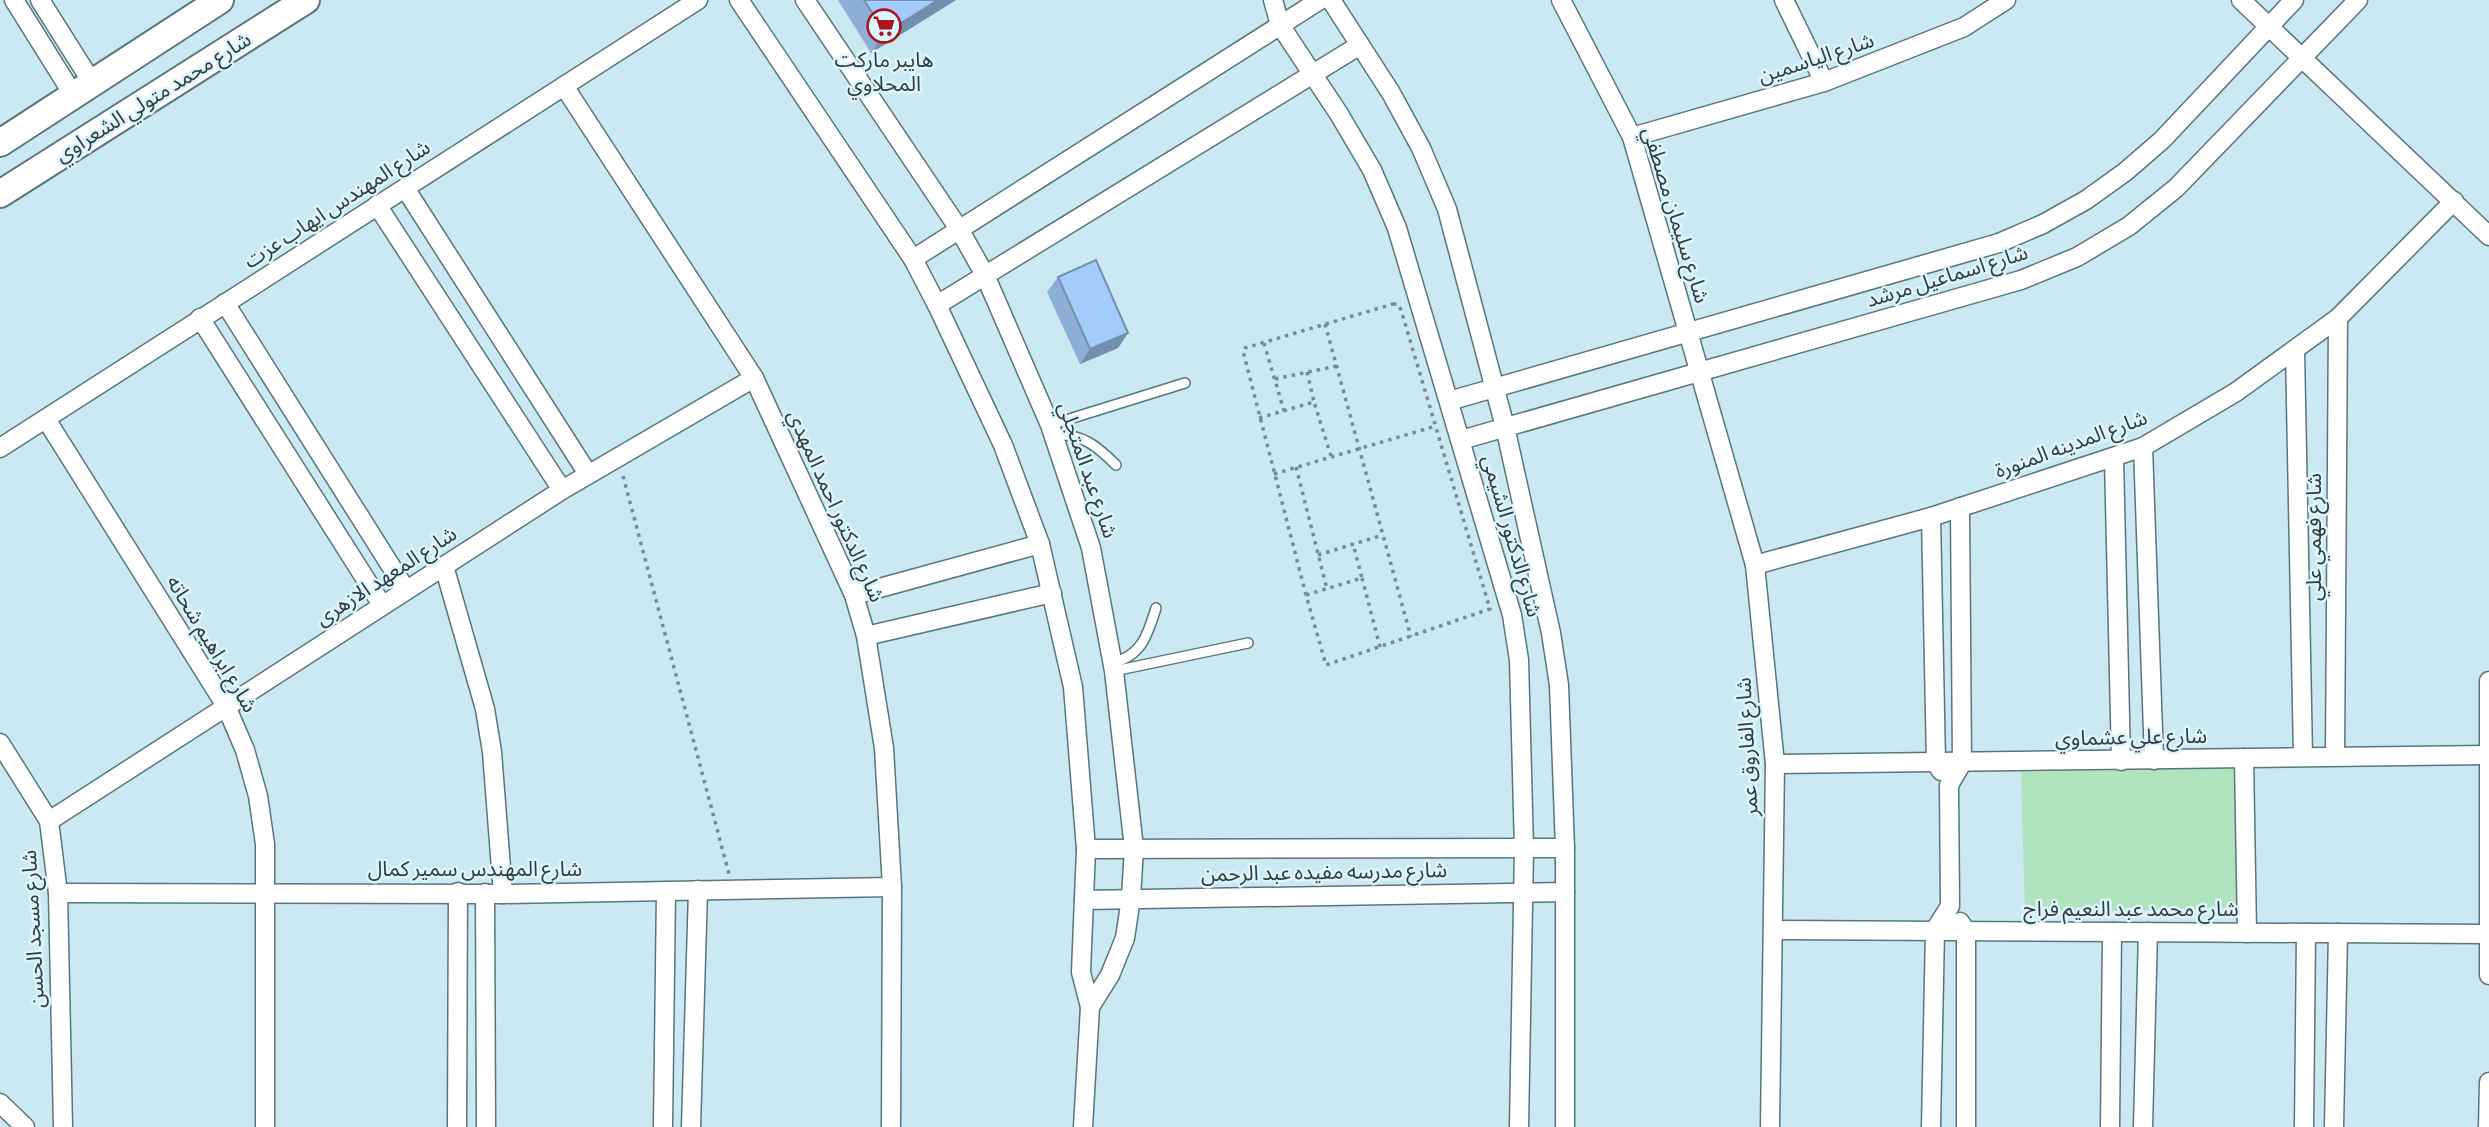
<svg xmlns="http://www.w3.org/2000/svg" width="2489" height="1127" font-family="'Alegreya Sans','Noto Sans Arabic',sans-serif">
  <style>
    .green { fill: #b0e4be }
    .lines { fill: none; stroke-linecap: round; stroke-linejoin: round }
    .service-casing { stroke: #5a757d; stroke-width: 12 }
    .minor-casing { stroke: #5a757d; stroke-width: 21 }
    .primary-casing { stroke: #5a757d; stroke-width: 30 }
    .path { stroke: #778b91; stroke-width: 3.5; stroke-dasharray: 3.5 5; stroke-linecap: butt }
    .service { stroke: #fff; stroke-width: 9 }
    .minor { stroke: #fff; stroke-width: 18 }
    .primary { stroke: #fff; stroke-width: 26 }
    .wall { fill: #8dafd7 }
    .shaded-wall { fill: #738faf }
    .building { fill: #a4ccfa; stroke: #738faf; stroke-width: 2 }
    .labels { text-anchor: middle; stroke-width: 5; stroke-linejoin: round; paint-order: stroke }
    .street-label { font-size: 21px; fill: #313c40; stroke: #ddf5fc }
    .poi-label { font-size: 21px; fill: #313c40; stroke: #ddf5fc }
  </style>
  <rect width="100%" height="100%" fill="#cbe9f2"/>
  <path class="green" d="M 2237,767 L 2241,908 L 2025,913 L 2021,772 Z"/>
  <g class="lines">
    <defs>
      <g id="service">
        <path d="M 1050,425 L 1185,383"/>
        <path d="M 1053,435 C 1082,433 1097,446 1116,465"/>
        <path d="M 1112,663 C 1142,656 1148,634 1156,608"/>
        <path d="M 1114,671 L 1248,643"/>
      </g>
      <g id="minor">
        <path d="M 14,0 L 74,96"/>
        <path d="M 40,0 L 93,84"/>
        <path d="M 739,0 L 913,259 L 937,305 L 1003,445 L 1040,544 L 1073,687 L 1086,849 L 1081,972 L 1090,1007 L 1083,1127"/>
        <path d="M 805,0 L 959,229 L 985,275 L 1050,425 L 1091,548 L 1114,671 L 1134,848 L 1131,898 L 1125,938 L 1110,975 L 1090,1007"/>
        <path d="M 1273,0 L 1280,25 L 1339,114 L 1372,170 L 1397,228 L 1512,615 L 1519,660 L 1524,849 L 1519,1127"/>
        <path d="M 1331,0 L 1391,93 L 1421,148 L 1447,209 L 1505,427 L 1551,633 L 1559,685 L 1565,848 L 1565,1127"/>
        <path d="M 1561,0 L 1632,137 L 1755,565 L 1775,764 L 1770,1127"/>
        <path d="M 1784,0 L 1824,82"/>
        <path d="M 2241,0 L 2489,236"/>
        <path d="M 564,86 L 754,378 L 854,595 L 866,636 L 884,748 L 892,887 L 891,1127"/>
        <path d="M 1632,137 L 1824,82 L 1964,27 L 2006,0"/>
        <path d="M 405,188 L 588,474"/>
        <path d="M 377,205 L 562,490"/>
        <path d="M 913,259 L 1320,0"/>
        <path d="M 225,303 L 406,590"/>
        <path d="M 937,305 L 1360,45"/>
        <path d="M 200,318 L 382,605"/>
        <path d="M 2295,351 L 2303,756"/>
        <path d="M 1449,401 L 1999,243 L 2043,224 L 2086,200 L 2125,172 L 2162,140 L 2294,0"/>
        <path d="M 46,419 L 226,706 L 245,750 L 258,796 L 265,844 L 265,1127"/>
        <path d="M 1461,440 L 2021,280 L 2077,257 L 2129,226 L 2176,188 L 2358,0"/>
        <path d="M 2143,447 L 2154,760"/>
        <path d="M 0,448 L 698,0"/>
        <path d="M 2114,458 L 2121,761"/>
        <path d="M 1931,517 L 1936,763 L 1941,771"/>
        <path d="M 1755,565 L 1931,517 L 2143,447 L 2236,392 L 2338,318 L 2454,201"/>
        <path d="M 444,566 L 485,709 L 492,752 L 503,894"/>
        <path d="M 854,595 L 1040,544"/>
        <path d="M 866,636 L 1052,593"/>
        <path d="M 2489,681 L 2489,975"/>
        <path d="M 0,743 L 49,821 L 58,893 L 63,1127"/>
        <path d="M 2335,756 L 2338,318"/>
        <path d="M 2244,758 L 2247,933"/>
        <path d="M 1775,764 L 2488,755"/>
        <path d="M 49,821 L 562,490 L 754,378"/>
        <path d="M 1086,849 L 1565,848"/>
        <path d="M 58,893 L 503,894 L 892,887"/>
        <path d="M 485,893 L 486,1127"/>
        <path d="M 1084,900 L 1565,892"/>
        <path d="M 1960,922 L 1966,931 L 1966,1127"/>
        <path d="M 1774,930 L 2488,934"/>
        <path d="M 0,1103 L 25,1127"/>
        <path d="M 457,1127 L 458,892"/>
        <path d="M 663,1127 L 666,891"/>
        <path d="M 691,1127 L 698,890"/>
        <path d="M 1931,1127 L 1935,930 L 1950,906 L 1949,785 L 1962,763 L 1960,507"/>
        <path d="M 2110,1127 L 2112,932"/>
        <path d="M 2143,1127 L 2148,932"/>
        <path d="M 2304,1127 L 2306,933"/>
        <path d="M 2334,1127 L 2338,933"/>
        <path d="M 2488,1127 L 2489,1082"/>
      </g>
      <g id="primary">
        <path d="M 0,143 L 220,0"/>
        <path d="M 0,194 L 306,0"/>
      </g>
    </defs>
    <use href="#service" class="service-casing"/>
    <use href="#minor" class="minor-casing"/>
    <use href="#primary" class="primary-casing"/>
    <g class="path">
      <path d="M 1393,304 L 1398,304 L 1401,310 L 1490,609 L 1326,665 L 1306,595 L 1243,351 L 1245,348 Z"/>
      <path d="M 1325,324 L 1411,637"/>
      <path d="M 1264,343 L 1284,411"/>
      <path d="M 1307,372 L 1314,402"/>
      <path d="M 1275,379 L 1337,366"/>
      <path d="M 1259,418 L 1314,402 L 1331,456"/>
      <path d="M 1296,467 L 1327,589"/>
      <path d="M 1274,474 L 1436,426"/>
      <path d="M 623,476 L 729,874"/>
      <path d="M 1318,555 L 1383,535"/>
      <path d="M 1362,578 L 1380,647"/>
      <path d="M 1306,595 L 1362,578 L 1353,544"/>
    </g>
    <use href="#service" class="service"/>
    <use href="#minor" class="minor"/>
    <use href="#primary" class="primary"/>
  </g>
  <g class="wall">
    <path d="M 838,0 L 956,0 L 871,53 Z"/>
    <path d="M 1058,277 L 1128,333 L 1118,348 L 1080,364 L 1047,292 Z"/>
  </g>
  <g class="shaded-wall">
    <path d="M 938,0 L 956,0 L 871,53 L 885,33 Z"/>
    <path d="M 1128,333 L 1118,348 L 1080,364 L 1090,349 Z"/>
  </g>
  <g class="building">
    <path d="M 864,0 L 938,0 L 885,33 Z"/>
    <path d="M 1096,260 L 1128,333 L 1090,349 L 1058,277 Z"/>
  </g>
  <defs>
    <symbol id="supermarket-ring" viewBox="-11 -11 22 22"><circle r="9.5" fill="#ddf5fc" stroke="#a9151c" stroke-width="1.5"/><path d="M-6-5.5h2.5l.6 2H6L4.5 2H-2.5L-4.4-4H-6ZM-1.5 3.2a1.3 1.3 0 1 0 .1 0ZM3 3.2a1.3 1.3 0 1 0 .1 0Z" fill="#a9151c"/></symbol>
  </defs>
  <g fill-rule="evenodd">
    <use href="#supermarket-ring" x="865" y="7" width="38" height="38"/>
  </g>
  <g class="labels">
    <g class="street-label">
      <text transform="translate(1816 58) rotate(-18)" y="7">شارع الياسمين</text>
      <text transform="translate(153 97) rotate(-32)" y="7">شارع محمد متولي الشعراوي</text>
      <text transform="translate(337 204) rotate(-33)" y="7">شارع المهندس ايهاب عزت</text>
      <text transform="translate(1676 215) rotate(73)" y="7">شارع سليمان مصطفي</text>
      <text transform="translate(1947 276) rotate(-17)" y="7">شارع اسماعيل مرشد</text>
      <text transform="translate(2071 444) rotate(-20)" y="7">شارع المدينه المنورة</text>
      <text transform="translate(1088 470) rotate(71)" y="7">شارع عبد المتجلي</text>
      <text transform="translate(836 506) rotate(66)" y="7">شارع الدكتور احمد المهدي</text>
      <text transform="translate(1512 536) rotate(74)" y="7">شارع الدكتور الشيمي</text>
      <text transform="translate(2314 537) rotate(-90)" y="7">شارع فهمي علي</text>
      <text transform="translate(386 576) rotate(-33)" y="7">شارع المعهد الازهرى</text>
      <text transform="translate(212 644) rotate(59)" y="7">شارع ابراهيم شحاته</text>
      <text transform="translate(2131 737) rotate(-1)" y="7">شارع علي عشماوي</text>
      <text transform="translate(1747 747) rotate(-93)" y="7">شارع الفاروق عمر</text>
      <text x="475" y="876">شارع المهندس سمير كمال</text>
      <text transform="translate(1324 872) rotate(-1)" y="7">شارع مدرسه مفيده عبد الرحمن</text>
      <text x="2131" y="916">شارع محمد عبد النعيم فراج</text>
      <text transform="translate(33 929) rotate(-93)" y="7">شارع مسجد الحسن</text>
    </g>
    <g class="poi-label">
      <text x="884" y="67">هايبر ماركت<tspan x="884" dy="24">المحلاوي</tspan></text>
    </g>
  </g>
</svg>
